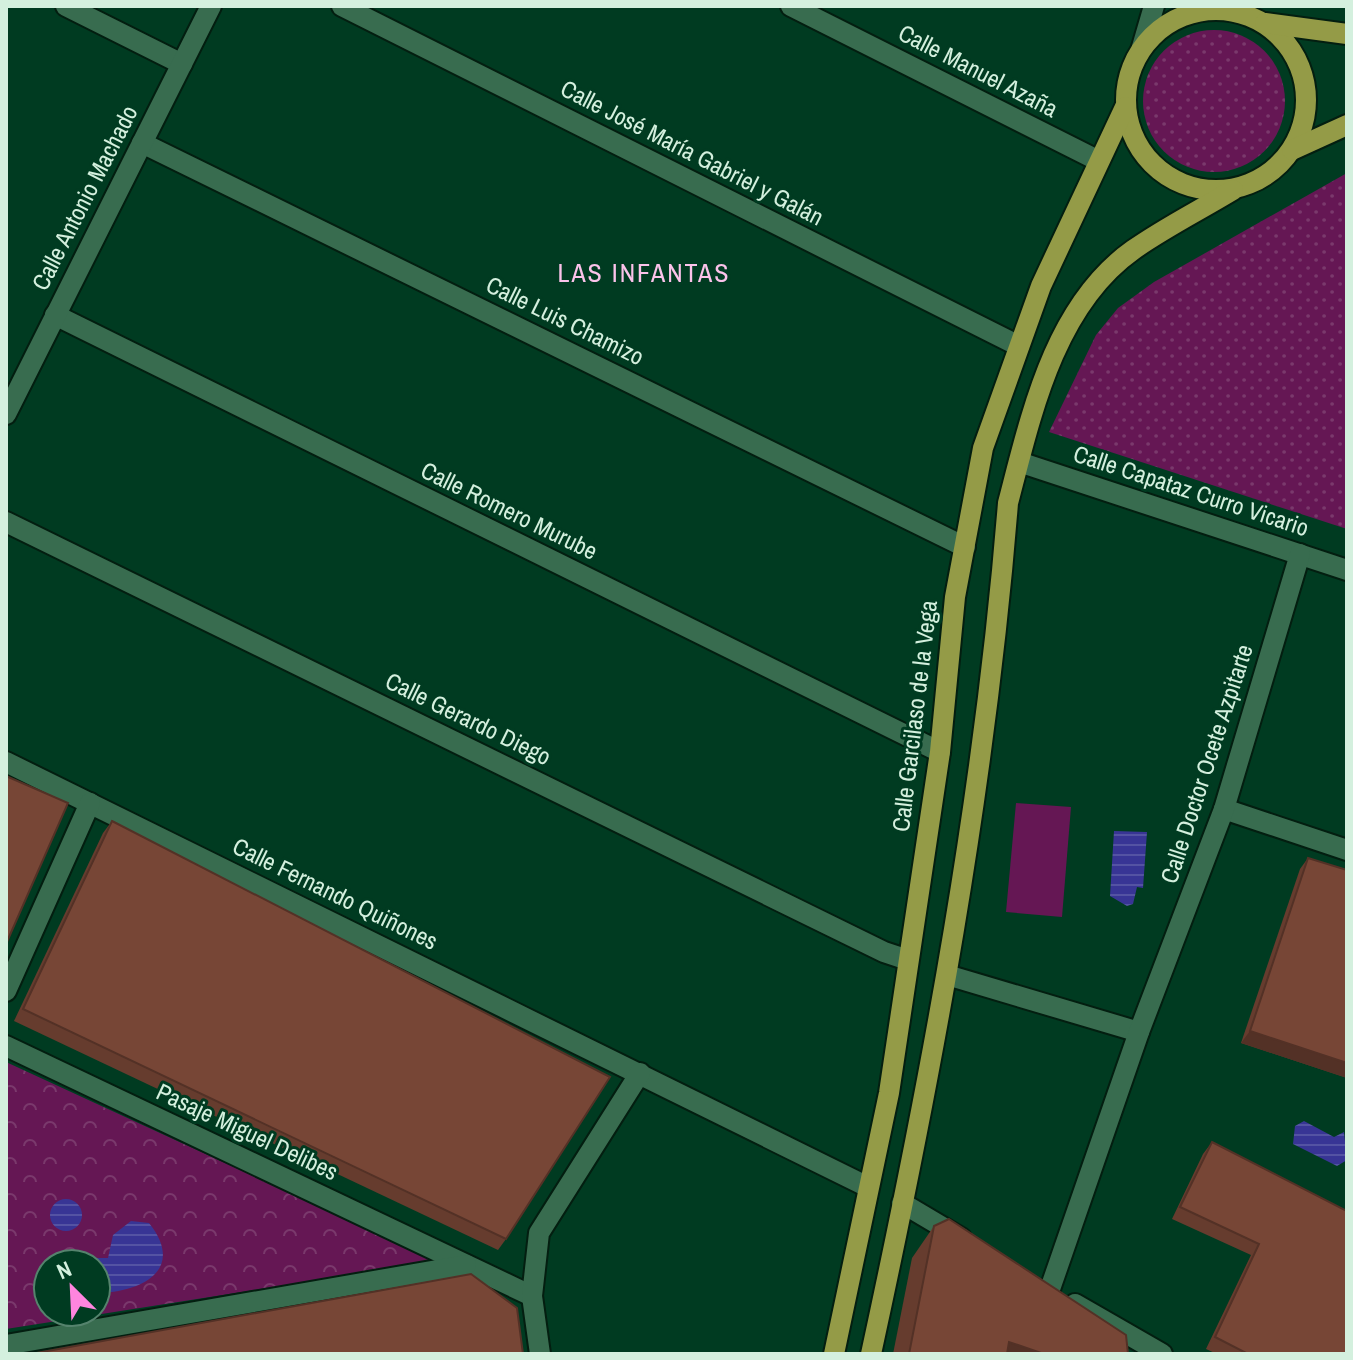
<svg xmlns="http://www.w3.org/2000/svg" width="1353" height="1360" font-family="'Archivo Narrow',sans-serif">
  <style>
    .grass { fill: url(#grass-dots) }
    .park { fill: url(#park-crowns); fill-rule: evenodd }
    .pitch { fill: #651754 }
    .water { fill: url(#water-rules) }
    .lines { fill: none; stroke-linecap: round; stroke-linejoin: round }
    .street-casing { stroke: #031e10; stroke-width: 24 }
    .secondary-casing { stroke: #031e10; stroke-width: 24 }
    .primary-casing { stroke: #031e10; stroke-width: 24 }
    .street { stroke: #386c4f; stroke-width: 20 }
    .secondary { stroke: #386c4f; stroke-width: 20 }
    .primary { stroke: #949b47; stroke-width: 20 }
    .wall { fill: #663c2e }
    .shaded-wall { fill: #533126 }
    .building { fill: #774636; stroke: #533126; stroke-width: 2 }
    .labels { text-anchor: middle; stroke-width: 6; stroke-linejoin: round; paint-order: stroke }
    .street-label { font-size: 24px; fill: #d4f0de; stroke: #003b21 }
    .neighbourhood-label { font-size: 26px; letter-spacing: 2px; fill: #fbc3ea; stroke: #003b21 }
  </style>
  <defs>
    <pattern id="grass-dots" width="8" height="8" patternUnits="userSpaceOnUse" patternTransform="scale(2)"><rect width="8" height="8" fill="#651754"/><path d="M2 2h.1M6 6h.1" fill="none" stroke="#7a396c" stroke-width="1.8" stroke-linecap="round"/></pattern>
    <pattern id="park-crowns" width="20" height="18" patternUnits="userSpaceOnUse" patternTransform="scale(2)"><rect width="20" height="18" fill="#651754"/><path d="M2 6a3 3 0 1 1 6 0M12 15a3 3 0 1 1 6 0" fill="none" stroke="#7a396c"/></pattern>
    <pattern id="water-rules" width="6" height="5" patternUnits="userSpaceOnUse" patternTransform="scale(2)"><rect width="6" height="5" fill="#383595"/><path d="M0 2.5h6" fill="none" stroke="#5453a3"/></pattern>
  </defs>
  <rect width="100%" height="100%" fill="#003b21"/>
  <g class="grass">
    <circle cx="1214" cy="101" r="71"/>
    <path d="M 1347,173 L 1347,529 L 1049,432 L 1096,335 L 1118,308 L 1154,282 Z"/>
  </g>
  <path class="park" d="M 6,1062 L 438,1261 L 6,1329 ZM 48,1264 L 96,1264 L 96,1312 L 48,1312 Z"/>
  <path class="pitch" d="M 1016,803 L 1071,807 L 1062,917 L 1006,912 Z"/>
  <g class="water">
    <path d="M 1114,831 L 1147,832 L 1143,888 L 1137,887 L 1133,904 L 1127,906 L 1110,896 Z"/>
    <path d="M 1304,1121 L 1334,1137 L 1344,1132 L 1347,1160 L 1337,1166 L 1293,1144 L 1295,1126 Z"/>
    <circle cx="66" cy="1215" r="16"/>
    <path d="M 131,1221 L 149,1223 C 185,1268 145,1291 100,1293 L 96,1289 L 96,1264 L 83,1264 L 93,1258 L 108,1258 L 113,1235 Z"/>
  </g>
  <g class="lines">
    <defs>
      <g id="street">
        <path d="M 66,6 L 182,64"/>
        <path d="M 342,6 L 1019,346"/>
        <path d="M 791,6 L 1099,161"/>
        <path d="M 142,143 L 965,547"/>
        <path d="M 55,315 L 940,752"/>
        <path d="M 6,414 L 211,6"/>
        <path d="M 1019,462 L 1347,570"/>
        <path d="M 6,522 L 884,952 L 908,960"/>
        <path d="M 6,762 L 868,1187"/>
        <path d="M 1224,809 L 1347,850"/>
        <path d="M 947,975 L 1139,1032"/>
        <path d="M 6,991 L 90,803"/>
        <path d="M 6,1046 L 532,1296"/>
        <path d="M 902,1203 L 961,1238"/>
        <path d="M 1050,1289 L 1139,1032 L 1224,809 L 1300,554"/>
        <path d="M 1075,1304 L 1162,1354"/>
        <path d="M 6,1345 L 466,1265"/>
        <path d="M 540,1354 L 532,1296 L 539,1233 L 640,1073"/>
      </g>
      <g id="secondary">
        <path d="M 1234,6 L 1239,12"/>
        <path d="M 1142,47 L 1154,6"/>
      </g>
      <g id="primary">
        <circle cx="1216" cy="100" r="90"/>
        <path d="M 1265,23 L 1347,34"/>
        <path d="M 1292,150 L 1347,125"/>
        <path d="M 834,1354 L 889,1093 L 940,752 L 955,597 L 983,448 L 1041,286 L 1125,107"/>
        <path d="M 871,1354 C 932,1073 985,790 1008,503 C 1031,415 1054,306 1133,250 C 1164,228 1200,210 1233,190"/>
      </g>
    </defs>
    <use href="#street" class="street-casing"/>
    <use href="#secondary" class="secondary-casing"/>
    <use href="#primary" class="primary-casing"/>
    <use href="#street" class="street"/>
    <use href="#secondary" class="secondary"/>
    <use href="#primary" class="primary"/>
  </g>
  <g class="wall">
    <path d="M 112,821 L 506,1239 L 498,1250 L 14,1021 L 103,833 Z"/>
    <path d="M 1308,858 L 1347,870 L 1347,1078 L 1241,1043 L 1300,869 Z"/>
    <path d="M 1212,1142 L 1347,1354 L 1217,1354 L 1206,1349 L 1251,1255 L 1172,1219 L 1203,1154 Z"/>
    <path d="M 934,1226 L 1128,1354 L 893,1354 L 912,1258 Z"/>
  </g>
  <g class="shaded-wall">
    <path d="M 1250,1031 L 1347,1063 L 1347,1078 L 1241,1043 Z"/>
    <path d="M 1009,1342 L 1044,1354 L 1001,1354 Z"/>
  </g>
  <g class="building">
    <path d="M 6,776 L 68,803 L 6,944 Z"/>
    <path d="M 112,821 L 610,1077 L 506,1239 L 23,1009 Z"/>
    <path d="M 1308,858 L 1347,870 L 1347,1063 L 1250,1031 Z"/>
    <path d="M 1212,1142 L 1347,1211 L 1347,1354 L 1248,1354 L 1215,1337 L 1259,1244 L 1180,1207 Z"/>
    <path d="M 949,1219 L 1126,1335 L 1128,1354 L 1044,1354 L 1009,1342 L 1007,1354 L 909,1354 L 934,1226 Z"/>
    <path d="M 471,1274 L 517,1308 L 523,1354 L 31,1354 Z"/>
  </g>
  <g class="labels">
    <g class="street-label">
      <text transform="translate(978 71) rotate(27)" y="8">Calle Manuel Azaña</text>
      <text transform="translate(692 153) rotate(27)" y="8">Calle José María Gabriel y Galán</text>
      <text transform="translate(85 198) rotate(-63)" y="8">Calle Antonio Machado</text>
      <text transform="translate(565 321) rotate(26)" y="8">Calle Luis Chamizo</text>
      <text transform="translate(1191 491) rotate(18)" y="8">Calle Capataz Curro Vicario</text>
      <text transform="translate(509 511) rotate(26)" y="8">Calle Romero Murube</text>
      <text transform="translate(915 716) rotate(-83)" y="8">Calle Garcilaso de la Vega</text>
      <text transform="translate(468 719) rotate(26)" y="8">Calle Gerardo Diego</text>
      <text transform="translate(1207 764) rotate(-72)" y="8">Calle Doctor Ocete Azpitarte</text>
      <text transform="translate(335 894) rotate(26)" y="8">Calle Fernando Quiñones</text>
      <text transform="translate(247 1132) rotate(25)" y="8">Pasaje Miguel Delibes</text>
    </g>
    <g class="neighbourhood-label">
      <text x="644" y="282">LAS INFANTAS</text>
    </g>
  </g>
  <rect width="1353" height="1360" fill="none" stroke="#d4f0de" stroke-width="16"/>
  <g transform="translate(72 1288) rotate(336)"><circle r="38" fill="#003b21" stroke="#55836d" stroke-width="2"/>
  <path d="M0-6L14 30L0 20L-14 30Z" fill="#ff85df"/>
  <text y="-12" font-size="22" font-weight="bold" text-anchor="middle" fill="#d4f0de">N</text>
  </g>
</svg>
